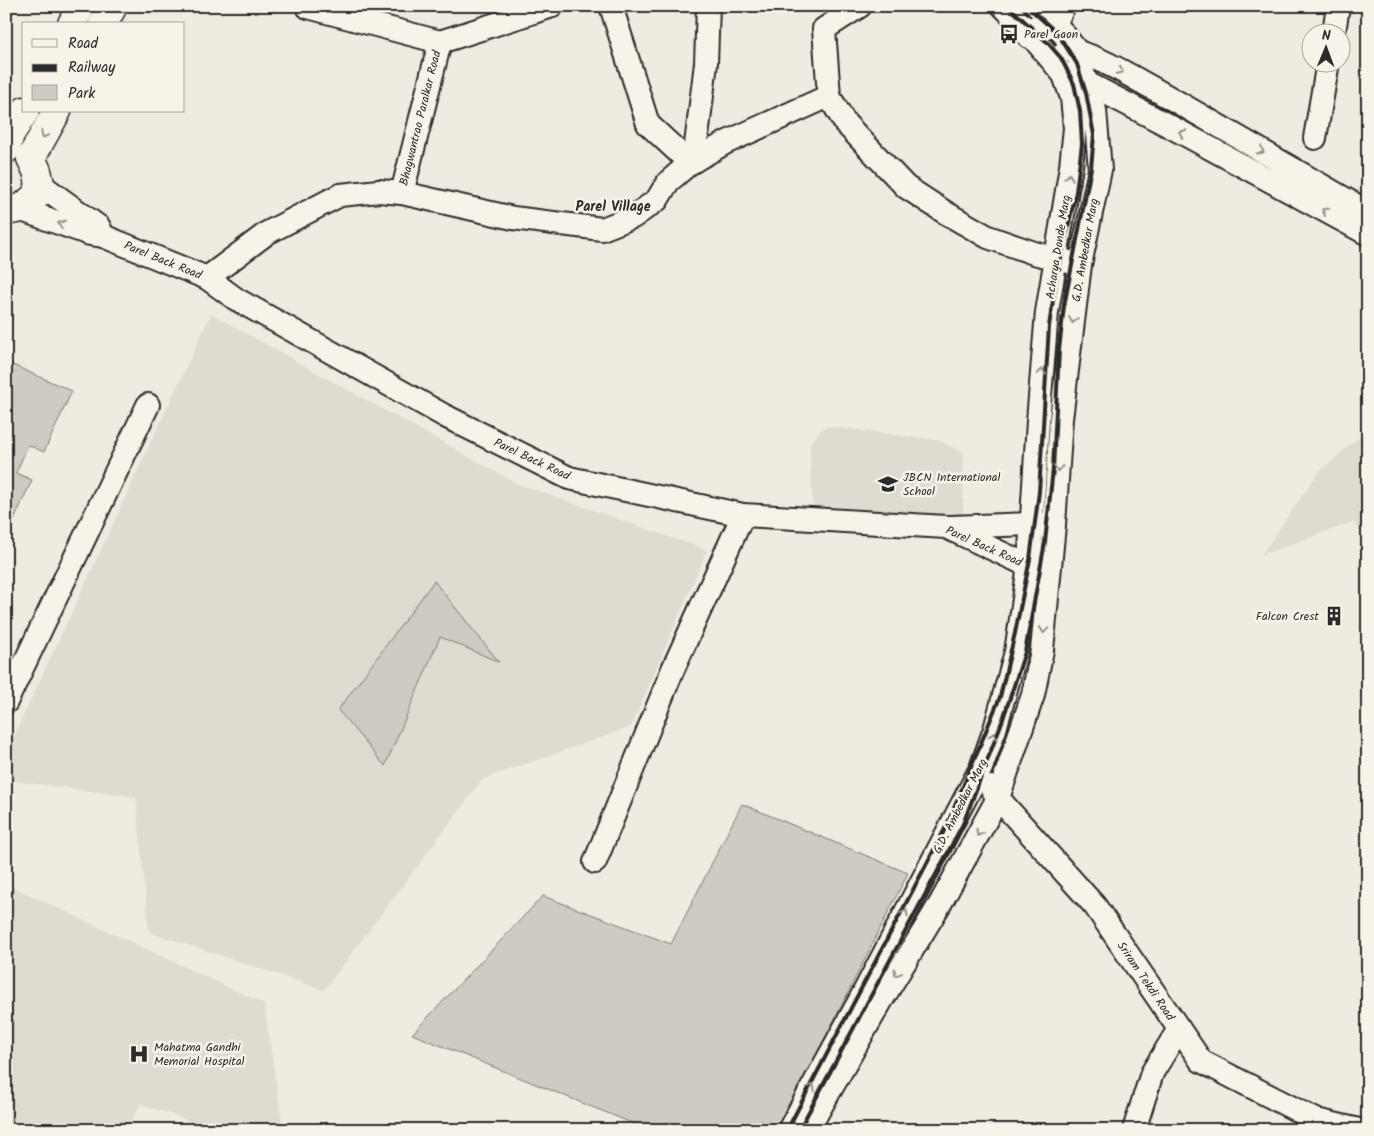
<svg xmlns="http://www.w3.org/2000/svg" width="1374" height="1136" font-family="Kalam,sans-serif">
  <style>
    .built { fill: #dedbd1 }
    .green { fill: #cfcbc2; stroke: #7d7b76 }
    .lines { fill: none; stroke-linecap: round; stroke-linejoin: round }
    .minor-casing { stroke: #2b2b2b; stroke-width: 26 }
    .major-casing { stroke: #2b2b2b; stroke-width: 31 }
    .minor { stroke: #f7f3e8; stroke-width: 22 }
    .major { stroke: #f7f3e8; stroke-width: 28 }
    .rail { stroke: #2b2b2b; stroke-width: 4 }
    .oneway { stroke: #918f8a }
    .labels { text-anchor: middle; stroke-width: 5; stroke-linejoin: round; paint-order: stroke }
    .poi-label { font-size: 12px; fill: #2b2b2b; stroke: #f7f3e8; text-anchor: start }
    .street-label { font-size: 12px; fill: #2b2b2b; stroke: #f7f3e8 }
    .neighbourhood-label { font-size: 14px; font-weight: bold; fill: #2b2b2b; stroke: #f7f3e8 }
  </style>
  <rect width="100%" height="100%" fill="#efebe0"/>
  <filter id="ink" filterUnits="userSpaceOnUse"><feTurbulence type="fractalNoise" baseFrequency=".02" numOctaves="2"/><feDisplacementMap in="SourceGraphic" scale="10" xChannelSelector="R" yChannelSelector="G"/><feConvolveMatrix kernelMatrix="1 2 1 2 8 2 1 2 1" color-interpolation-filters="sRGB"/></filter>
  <g filter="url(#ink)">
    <g class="built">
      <path d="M 211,314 L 518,484 L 707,550 L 631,727 L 483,779 L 324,990 L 149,932 L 136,797 L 6,780 L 6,753 Z"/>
      <path d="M 825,426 L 937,440 L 964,452 L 963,532 L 813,517 L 810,443 Z"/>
      <path d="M 1368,429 L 1368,537 L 1353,522 L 1261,555 L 1318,473 Z"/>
      <path d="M 6,884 L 264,1004 L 283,1130 L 216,1130 L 141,1104 L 126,1130 L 6,1130 Z"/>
    </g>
    <g class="green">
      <path d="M 6,362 L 72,391 L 44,452 L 28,445 L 16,473 L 32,480 L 6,538 Z"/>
      <path d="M 434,581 L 499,662 L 440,637 L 385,766 L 338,710 Z"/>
      <path d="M 742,804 L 908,873 L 779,1130 L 649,1130 L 412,1034 L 543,896 L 671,944 Z"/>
    </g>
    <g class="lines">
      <defs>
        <g id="minor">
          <path d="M 611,6 L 648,124 L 690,163"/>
          <path d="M 860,6 L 824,29 L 829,96 L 845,123 L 906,187 L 946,213 L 988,237 L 1034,253 L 1069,262"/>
          <path d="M 308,7 L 440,42"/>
          <path d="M 1334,32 L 1338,6"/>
          <path d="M 1066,50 C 1091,51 1133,78 1156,90 C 1227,130 1297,172 1368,212"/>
          <path d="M 1080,81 L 1087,83 L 1175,129 L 1368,234"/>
          <path d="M 1315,138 L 1328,62"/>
          <path d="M 694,161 L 706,63 L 708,6"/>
          <path d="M 40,184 L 99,227 L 103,236"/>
          <path d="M 402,193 L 440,42 L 552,6"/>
          <path d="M 19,209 L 90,234 L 103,236 L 207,278 L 236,299 L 445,416 L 569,478 L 743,515 L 946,527 L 1029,566"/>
          <path d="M 207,278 L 267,233 L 340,195 L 379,191 L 402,193 L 513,218 L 602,229 L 633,217 L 657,200 L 668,182 L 690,163 L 725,143 L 829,96"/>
          <path d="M 950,527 L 1032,524 L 1046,524"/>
          <path d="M 6,702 L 148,405"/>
          <path d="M 991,787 L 998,798 L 1095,906 L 1201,1061 L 1316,1120 L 1359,1130"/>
          <path d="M 595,862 L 673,669 L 743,515"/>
          <path d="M 789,1130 L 861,998 L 981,768 L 995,729 L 1016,652 L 1029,566 L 1038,421 L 1047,312 L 1071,166 L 1075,128 L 1072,98 L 1064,75 L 1024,27 L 1003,6"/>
          <path d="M 809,1130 L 816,1115 L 880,1003 L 940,904 L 998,798 L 1033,695 L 1042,650 L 1054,525 L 1061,419 L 1080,265 L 1100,170 L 1095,110 L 1076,50 L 1055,23 L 1037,6"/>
          <path d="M 1134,1130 L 1152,1073 L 1179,1029"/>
        </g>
        <g id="major">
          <path d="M 72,24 L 81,6"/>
          <path d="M 103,24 L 113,6"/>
          <path d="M 1030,34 L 1053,20 L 1061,6"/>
          <path d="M 6,149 L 10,134 L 25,111"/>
          <path d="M 31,158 L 57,111"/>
          <path d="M 6,211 L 22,208 L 37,195 L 40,184 L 37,171 L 31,158"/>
        </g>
      </defs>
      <use href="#minor" class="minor-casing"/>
      <use href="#major" class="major-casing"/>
      <use href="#minor" class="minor"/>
      <use href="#major" class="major"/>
      <g class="rail">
        <path d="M 787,1130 L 947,825 L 1000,697 L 1015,633 L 1030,559 L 1039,492 L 1049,326 L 1057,275 L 1076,192 L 1082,144 L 1080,111 L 1074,84 L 1061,58 L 1047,42 L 1008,6"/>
        <path d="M 799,1130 L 963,824 L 1003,719 L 1025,652 L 1045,542 L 1053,469 L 1059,350 L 1064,306 L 1091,168 L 1094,135 L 1086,93 L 1077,64 L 1058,34 L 1027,6"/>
      </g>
    </g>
    <defs><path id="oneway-chevron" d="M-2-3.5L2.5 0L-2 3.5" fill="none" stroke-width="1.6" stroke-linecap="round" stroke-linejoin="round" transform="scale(1.25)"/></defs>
    <g class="oneway">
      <use href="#oneway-chevron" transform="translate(1120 71) rotate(28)"/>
      <use href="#oneway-chevron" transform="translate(1182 133) rotate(-152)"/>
      <use href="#oneway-chevron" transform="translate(44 135) rotate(119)"/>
      <use href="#oneway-chevron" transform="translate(1261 151) rotate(31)"/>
      <use href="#oneway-chevron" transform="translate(1069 177) rotate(-81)"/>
      <use href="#oneway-chevron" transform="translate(1325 211) rotate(-152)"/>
      <use href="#oneway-chevron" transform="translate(61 224) rotate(-160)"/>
      <use href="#oneway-chevron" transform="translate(1073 320) rotate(97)"/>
      <use href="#oneway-chevron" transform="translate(1042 372) rotate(-85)"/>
      <use href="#oneway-chevron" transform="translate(1058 468) rotate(94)"/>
      <use href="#oneway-chevron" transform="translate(1044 630) rotate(95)"/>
      <use href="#oneway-chevron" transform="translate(993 736) rotate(-70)"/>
      <use href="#oneway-chevron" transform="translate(979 833) rotate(119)"/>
      <use href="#oneway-chevron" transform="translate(905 913) rotate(-62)"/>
      <use href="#oneway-chevron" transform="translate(897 973) rotate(121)"/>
      <use href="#oneway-chevron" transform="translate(812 1087) rotate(-61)"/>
    </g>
  </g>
  <defs>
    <symbol id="bus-bare" viewBox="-9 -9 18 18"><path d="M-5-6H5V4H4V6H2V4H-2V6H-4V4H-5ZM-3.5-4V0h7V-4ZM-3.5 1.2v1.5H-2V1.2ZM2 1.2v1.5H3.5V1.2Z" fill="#2b2b2b" stroke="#f7f3e8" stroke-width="2.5" paint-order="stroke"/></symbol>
    <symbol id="school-bare" viewBox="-9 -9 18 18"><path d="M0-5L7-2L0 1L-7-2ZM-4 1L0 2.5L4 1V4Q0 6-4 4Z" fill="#2b2b2b" stroke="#f7f3e8" stroke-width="2.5" paint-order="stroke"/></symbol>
    <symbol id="building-bare" viewBox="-9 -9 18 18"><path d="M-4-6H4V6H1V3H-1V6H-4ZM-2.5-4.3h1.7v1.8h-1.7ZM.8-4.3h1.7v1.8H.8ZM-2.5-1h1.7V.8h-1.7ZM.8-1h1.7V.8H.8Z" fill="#2b2b2b" stroke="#f7f3e8" stroke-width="2.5" paint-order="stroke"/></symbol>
    <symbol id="hospital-bare" viewBox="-9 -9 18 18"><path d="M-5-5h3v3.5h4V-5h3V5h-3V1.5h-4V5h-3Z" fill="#2b2b2b" stroke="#f7f3e8" stroke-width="2.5" paint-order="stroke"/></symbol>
  </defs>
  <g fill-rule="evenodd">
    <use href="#bus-bare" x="995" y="20" width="28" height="28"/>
    <use href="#school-bare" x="874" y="470" width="28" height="28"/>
    <use href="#building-bare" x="1320" y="602" width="28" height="28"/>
    <use href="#hospital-bare" x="125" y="1040" width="28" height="28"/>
  </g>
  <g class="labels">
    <g class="poi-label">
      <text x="1024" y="38">Parel Gaon</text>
      <text x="903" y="481">JBCN International<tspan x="903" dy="14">School</tspan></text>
      <text x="1319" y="620" text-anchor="end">Falcon Crest</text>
      <text x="154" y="1051">Mahatma Gandhi<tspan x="154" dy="14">Memorial Hospital</tspan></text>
    </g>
    <g class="street-label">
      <text transform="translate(420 118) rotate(-76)" y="4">Bhagwantrao Paralkar Road</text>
      <text transform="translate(1058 247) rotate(-81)" y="4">Acharya Donde Marg</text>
      <text transform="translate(1085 250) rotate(-80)" y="4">G.D. Ambedkar Marg</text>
      <text transform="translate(163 260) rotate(22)" y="4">Parel Back Road</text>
      <text transform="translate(532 459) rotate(25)" y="4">Parel Back Road</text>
      <text transform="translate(984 546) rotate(24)" y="4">Parel Back Road</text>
      <text transform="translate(960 806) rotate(-63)" y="4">G.D. Ambedkar Marg</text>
      <text transform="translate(1146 981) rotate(56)" y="4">Sriram Tekdi Road</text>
    </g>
    <g class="neighbourhood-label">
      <text x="613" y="211">Parel Village</text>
    </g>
  </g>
  <rect width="1374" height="1136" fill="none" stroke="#f7f3e8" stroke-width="25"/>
  <rect x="12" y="12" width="1349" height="1111" fill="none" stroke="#2b2b2b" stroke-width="2" filter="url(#ink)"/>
  <rect x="22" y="22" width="162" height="90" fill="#f7f3e8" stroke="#a5a39c"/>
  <rect x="32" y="39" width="25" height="8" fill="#f7f3e8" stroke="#a5a39c"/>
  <text x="68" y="48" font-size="15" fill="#2b2b2b">Road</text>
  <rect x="32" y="64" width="25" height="8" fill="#2b2b2b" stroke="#a5a39c"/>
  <text x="68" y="72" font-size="15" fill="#2b2b2b">Railway</text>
  <rect x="32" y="85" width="25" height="15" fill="#cfcbc2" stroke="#a5a39c"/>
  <text x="68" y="98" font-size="15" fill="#2b2b2b">Park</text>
  <g transform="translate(1326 48) rotate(1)"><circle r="24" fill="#f7f3e8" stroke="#a5a39c"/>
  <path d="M0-4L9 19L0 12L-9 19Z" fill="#2b2b2b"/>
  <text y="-8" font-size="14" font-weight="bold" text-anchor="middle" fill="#2b2b2b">N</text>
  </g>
</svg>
